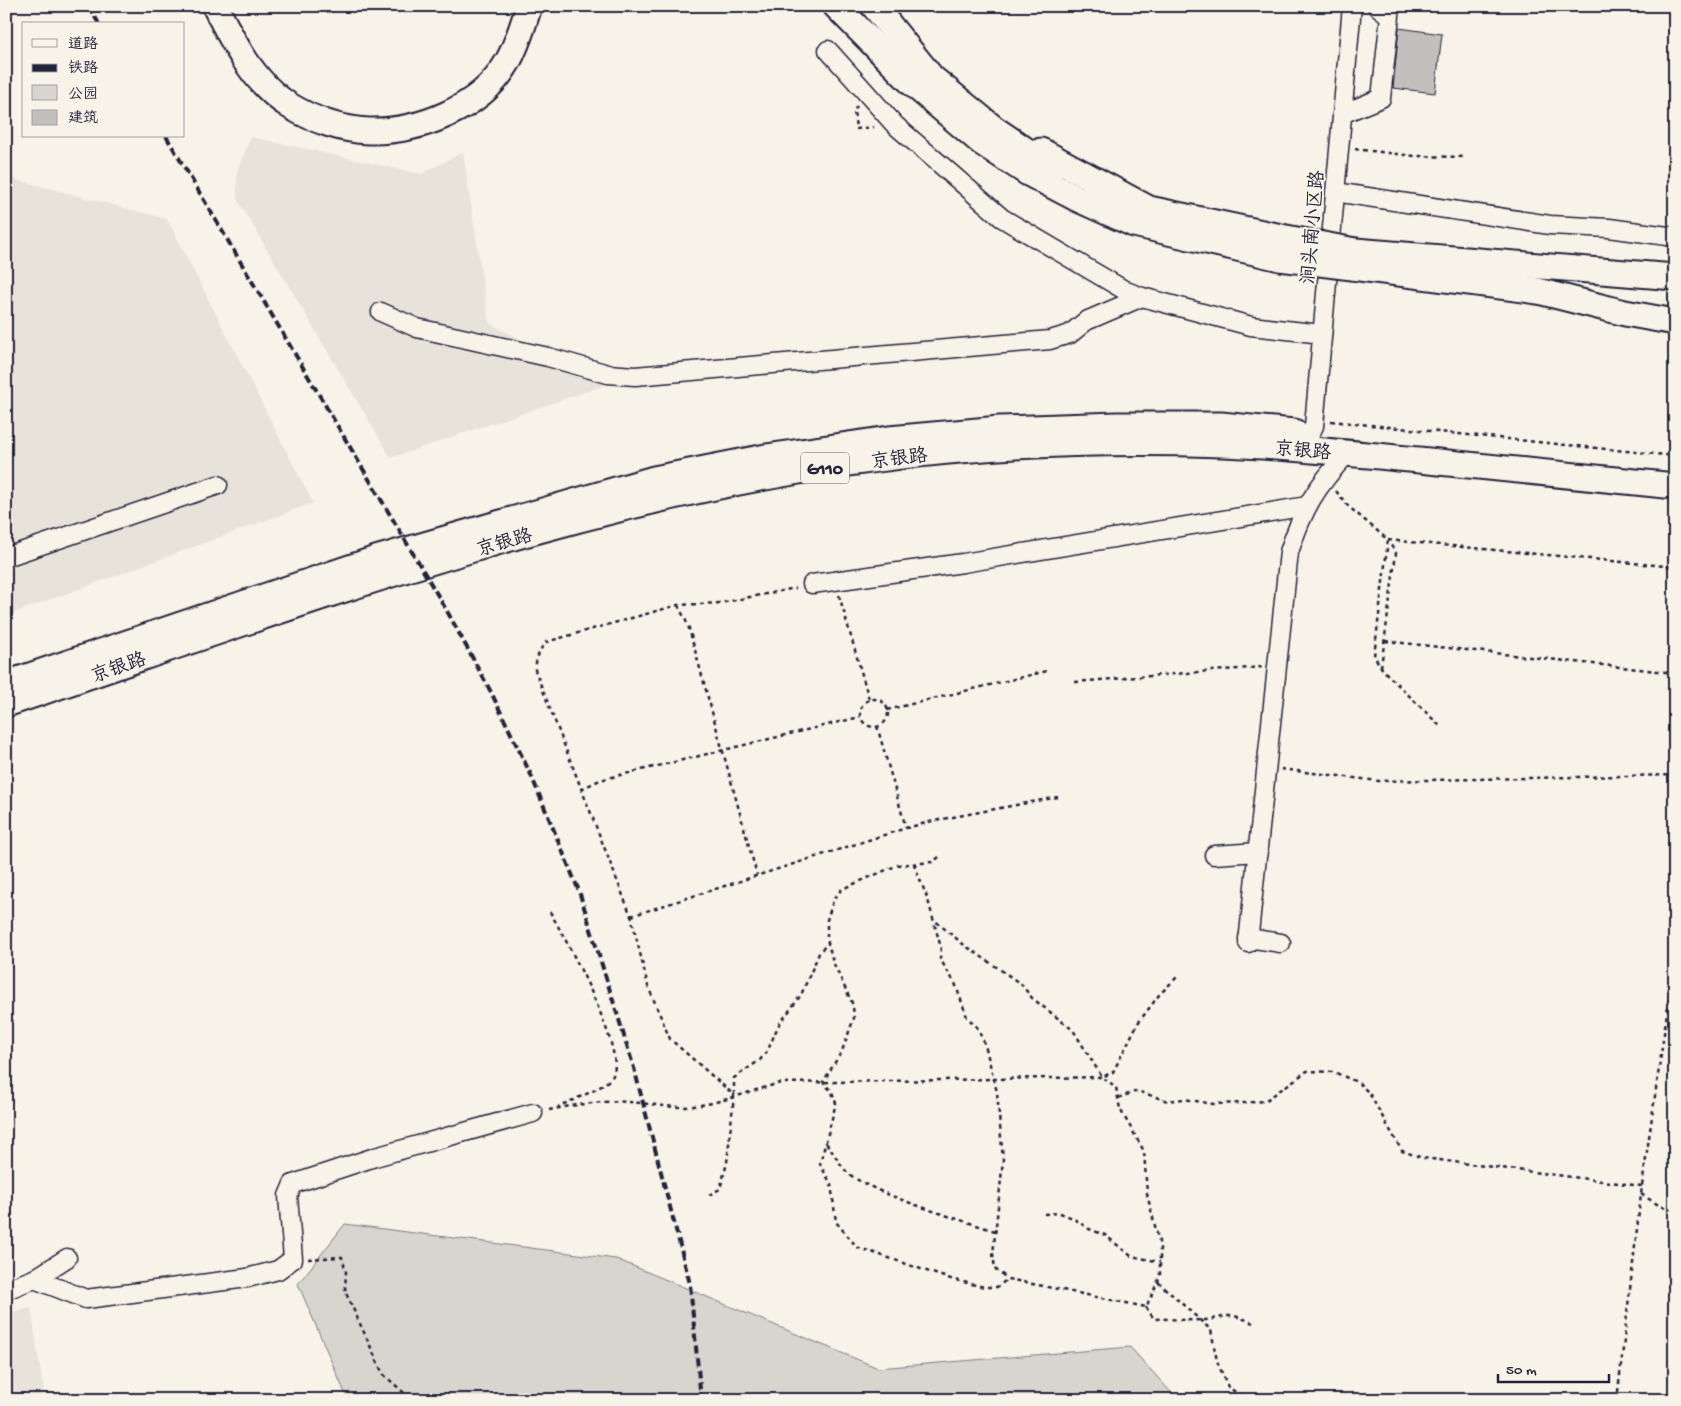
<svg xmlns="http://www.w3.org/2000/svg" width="1681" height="1406" font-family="'Gochi Hand','LXGW WenKai TC',sans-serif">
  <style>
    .built { fill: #e7e3db }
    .green { fill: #d8d5cf; stroke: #7d7c85 }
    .building { fill: #c2bfbd; stroke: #22223b }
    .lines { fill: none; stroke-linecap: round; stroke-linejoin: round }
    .minor-casing { stroke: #22223b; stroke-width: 21 }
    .highway-casing { stroke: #22223b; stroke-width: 29 }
    .path { stroke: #22223b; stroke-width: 2.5; stroke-dasharray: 4 4; stroke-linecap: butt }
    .minor { stroke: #f7f3e8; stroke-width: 18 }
    .highway { stroke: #f7f3e8; stroke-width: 25 }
    .rail { stroke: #22223b; stroke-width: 4; stroke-dasharray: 8 4; stroke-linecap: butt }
    .highway-bridge-casing { stroke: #22223b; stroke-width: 29; stroke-linecap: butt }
    .highway-bridge { stroke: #f7f3e8; stroke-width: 25 }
    .labels { text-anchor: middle; stroke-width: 4; stroke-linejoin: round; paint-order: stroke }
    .shield { fill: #f7f3e8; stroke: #62616f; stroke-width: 1 }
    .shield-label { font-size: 18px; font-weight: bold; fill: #22223b }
    .street-label { font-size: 19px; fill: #22223b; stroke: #f7f3e8 }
  </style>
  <rect width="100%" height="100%" fill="#f7f3e8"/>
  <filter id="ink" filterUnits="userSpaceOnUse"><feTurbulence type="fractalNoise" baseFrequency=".02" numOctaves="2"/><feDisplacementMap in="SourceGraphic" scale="10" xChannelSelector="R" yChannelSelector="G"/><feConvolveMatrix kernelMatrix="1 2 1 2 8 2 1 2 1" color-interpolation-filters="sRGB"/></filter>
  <g filter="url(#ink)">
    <g class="built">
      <path d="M 251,137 L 421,174 L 463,152 L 489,323 L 608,384 L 391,458 L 237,199 L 237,171 Z"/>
      <path d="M 6,177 L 167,219 L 313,503 L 6,616 Z"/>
      <path d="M 31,1308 L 45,1400 L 6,1400 L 6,1313 Z"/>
    </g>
    <path class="green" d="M 345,1224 L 616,1259 L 878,1368 L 1130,1347 L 1178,1400 L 348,1400 L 298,1284 Z"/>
    <path class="building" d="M 1399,28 L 1442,34 L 1435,93 L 1393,88 Z"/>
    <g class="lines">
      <defs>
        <g id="minor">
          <path d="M 828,50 L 895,125 L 1002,218 L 1126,291 L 1142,297 L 1251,326 L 1322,334"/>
          <path d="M 1342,114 L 1381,98 L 1390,16 L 1377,6"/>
          <path d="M 1335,192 L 1550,225 L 1609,228 L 1675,237"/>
          <path d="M 381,312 L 417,328 L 548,357 L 608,374 L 635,376 L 1050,340 L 1070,334 L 1086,321 L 1142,297"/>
          <path d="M 1303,449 L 1314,426 L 1352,6"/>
          <path d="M 6,557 L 218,485"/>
          <path d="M 812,584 L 963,563 L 1307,506"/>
          <path d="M 1214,855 L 1258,852"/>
          <path d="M 1248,938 L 1281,943"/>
          <path d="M 1248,943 L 1289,552 C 1303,509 1316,486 1348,453"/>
          <path d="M 34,1279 L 86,1299 L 247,1278 L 278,1270 L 293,1259 L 288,1196 L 293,1184 L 375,1157 L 533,1113"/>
          <path d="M 6,1290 L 34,1279 L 67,1258"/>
        </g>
        <g id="highway">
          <path d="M 215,6 C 233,42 254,84 290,106 C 313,120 342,130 369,131 C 419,132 481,108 507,63 C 517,46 523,25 529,6"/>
          <path d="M 836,6 L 913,84 L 981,142 L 1028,173 L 1076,198 L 1134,224 L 1280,258"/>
          <path d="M 874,6 L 932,78 L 993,128 L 1052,168"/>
          <path d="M 1041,151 L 1149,209 L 1281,237"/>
          <path d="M 1355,251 L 1675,277"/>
          <path d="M 1352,267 L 1538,291 L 1625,313 L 1675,322"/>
          <path d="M 6,684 L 376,559 L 654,479 L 766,457 L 889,439 L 1000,429 L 1117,425 L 1221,425 L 1294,432"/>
          <path d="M 6,704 C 314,600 622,481 948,451 C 1036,443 1134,441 1222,444 C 1288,446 1353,454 1419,460 C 1504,469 1589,478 1675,486"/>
        </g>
      </defs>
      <use href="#minor" class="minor-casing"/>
      <use href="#highway" class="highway-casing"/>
      <g class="path">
        <path d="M 857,106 L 854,111 L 856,129 L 874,127"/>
        <path d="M 1355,149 L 1414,156 L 1465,157"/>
        <path d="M 1331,421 L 1675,456"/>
        <path d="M 1336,491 L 1348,506 L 1388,540 L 1374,656 L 1383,670 L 1442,728"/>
        <path d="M 1388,540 L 1675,567"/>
        <path d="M 839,595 L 869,699"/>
        <path d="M 678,605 L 688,625 L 757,875"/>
        <path d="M 1385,641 L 1675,673"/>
        <path d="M 1381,667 L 1396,553 L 1388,541"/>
        <path d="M 1075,682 L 1262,667"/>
        <circle cx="874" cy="713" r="14"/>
        <path d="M 887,710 L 1047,671"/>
        <path d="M 877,726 L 906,828"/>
        <path d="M 1281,769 L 1379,781 L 1675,775"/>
        <path d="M 581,789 L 600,780 L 860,717"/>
        <path d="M 939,857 L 933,862 L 898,865 L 842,889 L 834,898 L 827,920 L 827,939 L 833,962 L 853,1005 L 854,1018 L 842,1051 L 823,1082 L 832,1092 L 836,1103 L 820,1164 L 831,1184 L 836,1222 L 857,1247 L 947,1278 L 984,1287 L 997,1287 L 1008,1279"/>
        <path d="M 914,864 L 928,900 L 941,948 L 940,959 L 955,983 L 967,1017 L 977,1027 L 985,1045 L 997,1092 L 1003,1160 L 993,1254 L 995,1269 L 1008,1279 L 1146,1307 L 1160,1277 L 1160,1246 L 1147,1194 L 1144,1151 L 1120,1109 L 1116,1087 L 1102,1077 L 1073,1030 L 1032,998 L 1021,984 L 963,944 L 934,920"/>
        <path d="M 550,912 C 564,936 629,1054 612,1077 C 600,1091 575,1098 558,1107"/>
        <path d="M 631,916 L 906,828 L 933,821 L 1058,797"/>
        <path d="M 734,1095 L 734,1078 L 760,1060 L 768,1050 L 778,1026 L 801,995 L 820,951 L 828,944"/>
        <path d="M 1118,1098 L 1137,1091 L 1168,1101 L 1184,1099 L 1213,1104 L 1244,1103 L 1265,1101 L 1307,1071 L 1334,1072 L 1359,1083 L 1369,1093 L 1402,1151 L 1423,1158 L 1642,1186"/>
        <path d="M 549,1110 C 574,1105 603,1100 629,1102 C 646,1103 664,1107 682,1107 C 716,1106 748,1091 781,1083 L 1102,1077 L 1113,1072 L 1138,1023 L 1159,995 L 1178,976"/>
        <path d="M 826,1143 C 833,1152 839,1163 846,1171 C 865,1192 965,1221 995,1231"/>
        <path d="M 1641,1194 L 1660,1206 L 1675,1211"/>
        <path d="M 709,1195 L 720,1189 L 727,1163 L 734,1095 L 670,1039 L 648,986 L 631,916 L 535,670 C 536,659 539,650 546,642 L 678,605 L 720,603 L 796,588"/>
        <path d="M 1044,1214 L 1060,1213 L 1073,1218 L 1089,1229 L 1105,1235 L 1131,1256 L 1160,1262"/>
        <path d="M 308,1259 L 342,1257 L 346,1272 L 345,1291 L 383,1374 L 412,1400"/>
        <path d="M 1158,1282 L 1211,1330 L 1217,1361 L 1228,1387 L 1247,1400"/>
        <path d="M 1146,1307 L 1154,1319 C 1170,1318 1185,1321 1201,1320 C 1226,1320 1225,1309 1253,1323"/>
        <path d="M 1617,1400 L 1642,1186 L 1670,992 L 1675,986"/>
      </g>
      <use href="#minor" class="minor"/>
      <use href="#highway" class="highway"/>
      <g class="rail">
        <path d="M 89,6 L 99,24"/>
        <path d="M 166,136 L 447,611 L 491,692 L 531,775 L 579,891 L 634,1068 L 690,1284 L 701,1400"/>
      </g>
      <defs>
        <g id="highway-bridge">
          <path d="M 1281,237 L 1355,251"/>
          <path d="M 1280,258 L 1352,267"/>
        </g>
      </defs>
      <use href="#highway-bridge" class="highway-bridge-casing"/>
      <use href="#highway-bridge" class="highway-bridge"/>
    </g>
  </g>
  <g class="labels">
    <rect class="shield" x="801" y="452.5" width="48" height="31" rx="4"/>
    <g class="shield-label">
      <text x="825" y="474">G110</text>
    </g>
    <g class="street-label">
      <text transform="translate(1311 227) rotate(-85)" y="7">涧头南小区路</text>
      <text transform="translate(1303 449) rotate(5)" y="7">京银路</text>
      <text transform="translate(899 457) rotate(-7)" y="7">京银路</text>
      <text transform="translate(504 541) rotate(-16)" y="7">京银路</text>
      <text transform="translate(118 666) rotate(-19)" y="7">京银路</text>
    </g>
  </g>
  <rect width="1681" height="1406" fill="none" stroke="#f7f3e8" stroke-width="25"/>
  <rect x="12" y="12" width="1656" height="1381" fill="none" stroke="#22223b" stroke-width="2" filter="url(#ink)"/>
  <rect x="22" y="22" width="162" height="115" fill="#f7f3e8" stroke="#a29fa3"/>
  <rect x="32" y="39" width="25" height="8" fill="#f7f3e8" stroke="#a29fa3"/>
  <text x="68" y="48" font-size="15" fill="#22223b">道路</text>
  <rect x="32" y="64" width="25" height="8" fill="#22223b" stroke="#a29fa3"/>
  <text x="68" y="72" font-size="15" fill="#22223b">铁路</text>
  <rect x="32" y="85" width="25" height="15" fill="#d8d5cf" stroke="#a29fa3"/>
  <text x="68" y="98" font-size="15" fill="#22223b">公园</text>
  <rect x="32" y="110" width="25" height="15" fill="#c2bfbd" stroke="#a29fa3"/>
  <text x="68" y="122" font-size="15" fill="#22223b">建筑</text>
  <path d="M1498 1374v8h111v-8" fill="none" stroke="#22223b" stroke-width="2.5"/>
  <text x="1506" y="1374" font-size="15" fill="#22223b" stroke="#f7f3e8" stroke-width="4" paint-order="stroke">50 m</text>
</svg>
